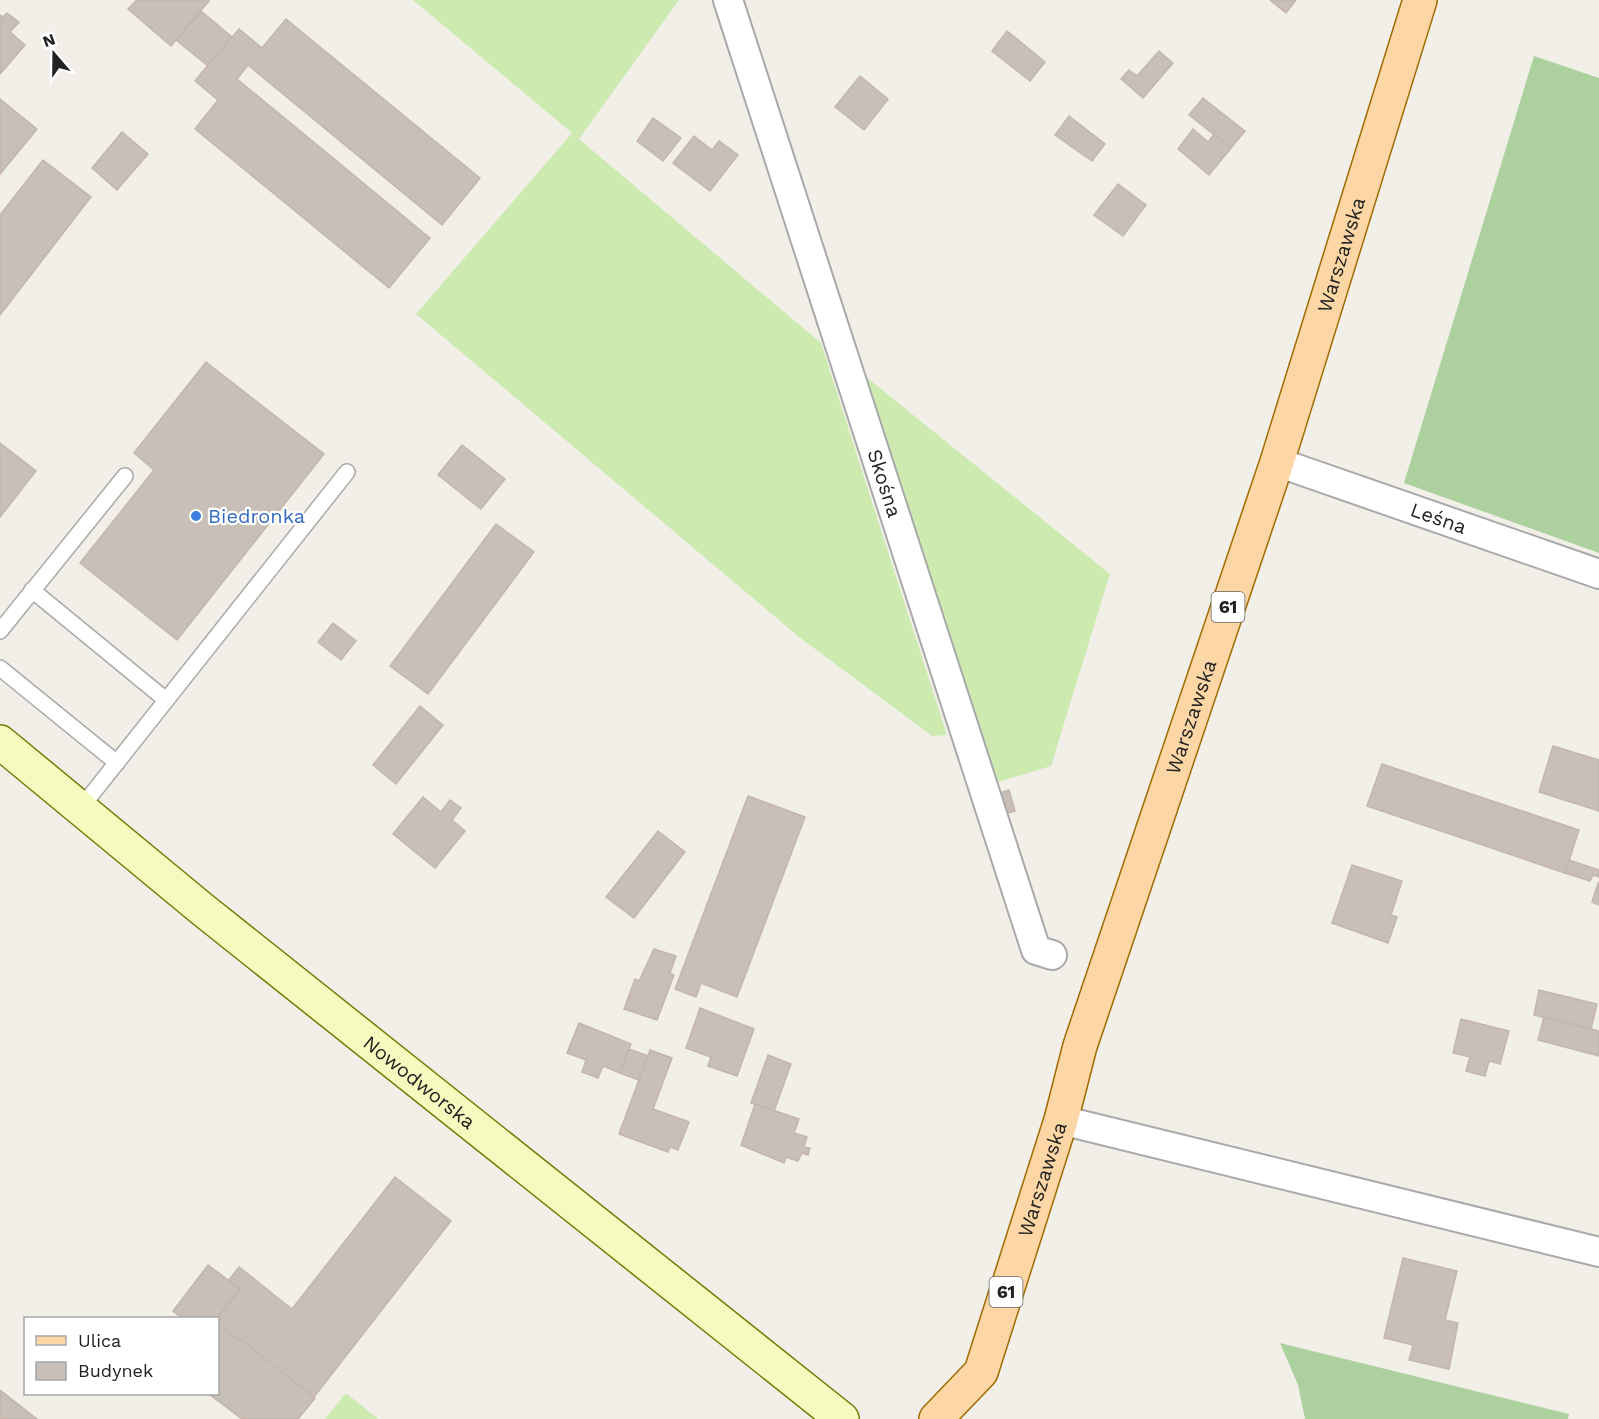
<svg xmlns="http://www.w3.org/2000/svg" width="1599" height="1419" font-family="'Work Sans',sans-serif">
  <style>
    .grass { fill: #cdebb0 }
    .forest { fill: #add19e }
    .building { fill: #c7bfb8; stroke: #c4b6ab; stroke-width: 1.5 }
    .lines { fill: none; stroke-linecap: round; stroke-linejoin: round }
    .lane-casing { stroke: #a9a9a9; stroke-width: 18 }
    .street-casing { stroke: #a9a9a9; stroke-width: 32 }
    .secondary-casing { stroke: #707d05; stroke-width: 36 }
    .primary-casing { stroke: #a06b00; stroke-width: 36 }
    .lane { stroke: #fff; stroke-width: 15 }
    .street { stroke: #fff; stroke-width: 28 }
    .secondary { stroke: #f7fabf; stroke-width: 33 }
    .primary { stroke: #fcd6a4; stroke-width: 33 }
    .shop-dot { fill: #3f7fe0; stroke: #fff; stroke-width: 2 }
    .labels { text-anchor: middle; stroke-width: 4.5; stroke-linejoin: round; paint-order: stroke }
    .shield { fill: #fff; stroke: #646464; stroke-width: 1.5 }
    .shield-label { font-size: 18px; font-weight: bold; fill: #222 }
    .street-label { font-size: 20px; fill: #222; stroke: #fff }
    .shop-label { font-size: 20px; fill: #366cbe; stroke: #fff; text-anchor: start }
  </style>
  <rect width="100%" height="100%" fill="#f2efe9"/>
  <g class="grass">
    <path d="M 413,0 L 679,0 L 579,139 L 821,343 L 947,735 L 932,736 L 799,637 L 416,314 L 572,133 Z"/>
    <path d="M 860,372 L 1110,574 L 1051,766 L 995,783 Z"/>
    <path d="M 346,1393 L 378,1419 L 325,1419 Z"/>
  </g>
  <g class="forest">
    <path d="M 1534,56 L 1599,78 L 1599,553 L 1404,483 Z"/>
    <path d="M 1280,1343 L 1569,1414 L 1568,1419 L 1305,1419 L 1298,1385 Z"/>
  </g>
  <g class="building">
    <path d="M 137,0 L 207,0 L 209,1 L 171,46 L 128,9 Z"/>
    <path d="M 1270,0 L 1296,0 L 1286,13 Z"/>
    <path d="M 201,11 L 232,37 L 208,66 L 176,40 Z"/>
    <path d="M 7,13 L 19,22 L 10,32 L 25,45 L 0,74 L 0,15 L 3,17 Z"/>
    <path d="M 286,19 L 480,178 L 442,225 L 248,65 L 237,79 L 430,238 L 389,288 L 195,129 L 218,100 L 195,81 L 204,70 L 239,29 L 262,48 Z"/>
    <path d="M 1007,31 L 1045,62 L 1030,81 L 992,51 Z"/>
    <path d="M 1159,51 L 1173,63 L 1143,98 L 1121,79 L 1129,70 L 1137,76 Z"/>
    <path d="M 860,76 L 888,99 L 864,130 L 835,107 Z"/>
    <path d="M 1203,98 L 1245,131 L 1231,148 L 1189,115 Z"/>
    <path d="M 0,99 L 37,129 L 0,174 Z"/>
    <path d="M 1069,116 L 1105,144 L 1092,161 L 1055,135 Z"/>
    <path d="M 653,118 L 681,138 L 663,161 L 637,141 Z"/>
    <path d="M 1193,129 L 1208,142 L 1214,134 L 1231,148 L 1209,175 L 1178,149 Z"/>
    <path d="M 122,132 L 148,154 L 117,190 L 92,168 Z"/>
    <path d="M 694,136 L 712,150 L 719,141 L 738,155 L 710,191 L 673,163 Z"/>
    <path d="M 43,160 L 91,197 L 0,315 L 0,215 Z"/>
    <path d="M 1118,184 L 1146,205 L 1123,236 L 1094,215 Z"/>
    <path d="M 206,362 L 324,454 L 177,640 L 80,563 L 154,470 L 134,453 Z"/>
    <path d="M 0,443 L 36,471 L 0,517 Z"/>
    <path d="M 462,445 L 505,479 L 481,509 L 438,475 Z"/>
    <path d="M 496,524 L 534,552 L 428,694 L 390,666 Z"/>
    <path d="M 333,623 L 356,641 L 341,660 L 318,642 Z"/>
    <path d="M 420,706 L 443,725 L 396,784 L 373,765 Z"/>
    <path d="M 1553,746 L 1599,760 L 1599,811 L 1539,792 Z"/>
    <path d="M 1382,764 L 1579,830 L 1565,873 L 1367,806 Z"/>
    <path d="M 1009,790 L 1015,811 L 1004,814 L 997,794 Z"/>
    <path d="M 748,796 L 805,817 L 737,997 L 701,983 L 696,997 L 675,989 Z"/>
    <path d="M 423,797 L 441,812 L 450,800 L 461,808 L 452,820 L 465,831 L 435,868 L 393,834 Z"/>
    <path d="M 658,831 L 685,852 L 634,918 L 606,897 Z"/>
    <path d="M 1569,860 L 1599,870 L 1599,877 L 1593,875 L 1590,881 L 1565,873 Z"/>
    <path d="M 1352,865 L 1402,881 L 1391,915 L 1397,917 L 1388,943 L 1332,923 Z"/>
    <path d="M 1598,883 L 1599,883 L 1599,905 L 1592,902 Z"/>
    <path d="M 654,949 L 676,956 L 670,973 L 674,975 L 657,1020 L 624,1009 L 635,979 L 639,981 Z"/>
    <path d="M 1539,990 L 1597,1004 L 1591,1029 L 1534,1015 Z"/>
    <path d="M 700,1008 L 754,1029 L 737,1076 L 708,1066 L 711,1057 L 686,1048 Z"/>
    <path d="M 1544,1017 L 1599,1031 L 1599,1056 L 1538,1040 Z"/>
    <path d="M 1461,1019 L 1509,1031 L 1500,1064 L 1489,1061 L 1485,1076 L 1466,1071 L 1470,1057 L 1453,1053 Z"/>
    <path d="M 579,1023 L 631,1044 L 620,1073 L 603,1066 L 598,1078 L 582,1072 L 586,1060 L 567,1053 Z"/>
    <path d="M 629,1049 L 648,1056 L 639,1080 L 620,1073 Z"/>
    <path d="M 650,1050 L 672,1058 L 653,1109 L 689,1122 L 678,1150 L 670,1147 L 668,1152 L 619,1134 Z"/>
    <path d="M 768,1055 L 791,1064 L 774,1111 L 751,1103 Z"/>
    <path d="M 755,1104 L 799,1119 L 794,1133 L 807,1137 L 804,1147 L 810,1148 L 808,1155 L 802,1153 L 798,1161 L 786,1157 L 784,1163 L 741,1145 Z"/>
    <path d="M 395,1177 L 451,1221 L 314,1397 L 218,1325 L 217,1318 L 240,1289 L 229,1280 L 239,1267 L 292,1309 Z"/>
    <path d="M 1403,1258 L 1457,1271 L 1445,1320 L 1458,1323 L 1449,1369 L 1409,1360 L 1413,1345 L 1384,1338 Z"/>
    <path d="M 208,1265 L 240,1289 L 217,1318 L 182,1318 L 173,1311 Z"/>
    <path d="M 218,1325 L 237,1340 L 239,1338 L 315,1398 L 298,1419 L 242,1419 L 209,1394 L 218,1394 Z"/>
    <path d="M 0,1390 L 37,1419 L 0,1419 Z"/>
  </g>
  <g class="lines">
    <defs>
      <g id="lane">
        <path d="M 32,590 L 166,700"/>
        <path d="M 0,631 L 125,476"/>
        <path d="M 0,668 L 117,763"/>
        <path d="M 80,809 L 347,472"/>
      </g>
      <g id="street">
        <path id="s1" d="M 728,0 L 1036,950 L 1052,955"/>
        <path id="s2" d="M 1277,462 L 1599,574"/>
        <path d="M 1061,1120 L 1599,1252"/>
      </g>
      <g id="secondary">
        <path id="s3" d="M 0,742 L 202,909 L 842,1419"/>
      </g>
      <g id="primary">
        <path id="s4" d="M 936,1419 L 981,1372 L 1061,1120 L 1080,1046 L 1277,462 L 1420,0"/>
      </g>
    </defs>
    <use href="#lane" class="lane-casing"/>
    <use href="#street" class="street-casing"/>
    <use href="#secondary" class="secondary-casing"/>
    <use href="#primary" class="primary-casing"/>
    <use href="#lane" class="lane"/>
    <use href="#street" class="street"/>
    <use href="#secondary" class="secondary"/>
    <use href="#primary" class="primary"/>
  </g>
  <circle class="shop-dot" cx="196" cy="516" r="6"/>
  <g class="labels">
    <g class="shield">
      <rect x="1211.5" y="592" width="33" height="30" rx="4.5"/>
      <rect x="989.5" y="1277" width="33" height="30" rx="4.5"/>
    </g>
    <g class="shield-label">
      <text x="1228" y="613">61</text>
      <text x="1006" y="1298">61</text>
    </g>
    <g class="street-label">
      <text dy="7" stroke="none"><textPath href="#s4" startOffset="1239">Warszawska</textPath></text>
      <text dy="7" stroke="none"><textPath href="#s1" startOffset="508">Skośna</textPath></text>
      <text dy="7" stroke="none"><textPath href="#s2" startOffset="171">Leśna</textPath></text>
      <text dy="7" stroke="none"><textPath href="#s4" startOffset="753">Warszawska</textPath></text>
      <text dy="7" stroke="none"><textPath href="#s3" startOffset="540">Nowodworska</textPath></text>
      <text dy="7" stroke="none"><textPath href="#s4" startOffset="267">Warszawska</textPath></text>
    </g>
    <g class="shop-label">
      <text x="208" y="523">Biedronka</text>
    </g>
  </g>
  <rect x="24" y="1317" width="195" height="78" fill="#ffffff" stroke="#a7a7a7" stroke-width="1.5"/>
  <rect x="36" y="1336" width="30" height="9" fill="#fcd6a4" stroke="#a7a7a7" stroke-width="1.5"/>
  <text x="78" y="1347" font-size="18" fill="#222222">Ulica</text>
  <rect x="36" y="1362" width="30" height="18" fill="#c7bfb8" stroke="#a7a7a7" stroke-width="1.5"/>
  <text x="78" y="1377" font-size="18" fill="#222222">Budynek</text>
  <g transform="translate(54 54) rotate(340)" stroke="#ffffff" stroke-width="4.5" paint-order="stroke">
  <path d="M0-4.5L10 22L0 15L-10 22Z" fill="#222222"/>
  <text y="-9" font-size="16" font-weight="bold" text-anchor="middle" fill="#222222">N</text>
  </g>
</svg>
